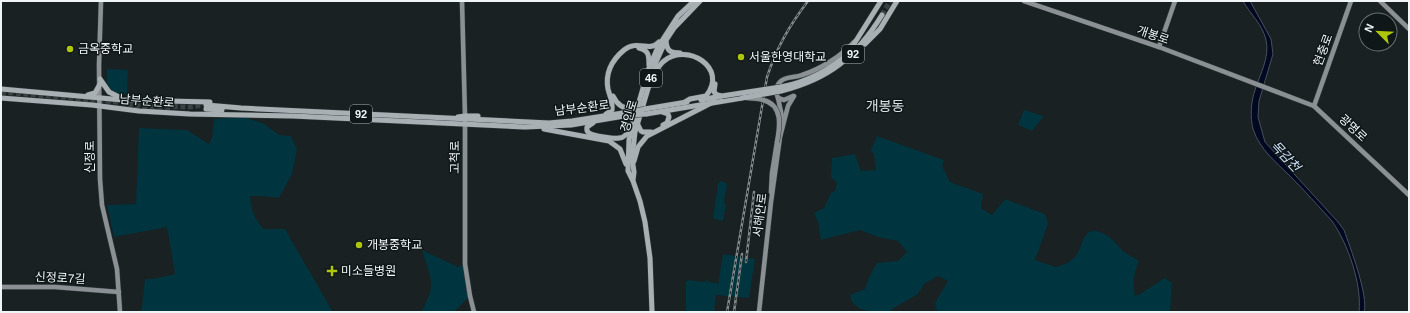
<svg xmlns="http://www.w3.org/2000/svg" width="1410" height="313" font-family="Arial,'Noto Sans KR',sans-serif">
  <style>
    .green { fill: #00343e }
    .water { fill: #000920; stroke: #485060 }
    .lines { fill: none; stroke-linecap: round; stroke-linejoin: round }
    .primary-tunnel { stroke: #394142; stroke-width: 5; stroke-dasharray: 5 2.5; stroke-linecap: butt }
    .secondary-casing { stroke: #333b3c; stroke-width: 5.5 }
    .primary-casing { stroke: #333b3c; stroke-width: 6 }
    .secondary { stroke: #8a9093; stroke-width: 4.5 }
    .primary { stroke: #a9b0b4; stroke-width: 5 }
    .rail-casing { stroke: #838a8b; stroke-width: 2.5 }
    .rail { stroke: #101719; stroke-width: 1; stroke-dasharray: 3; stroke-linecap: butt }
    .secondary-bridge-casing { stroke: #333b3c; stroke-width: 5.5; stroke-linecap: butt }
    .primary-bridge-casing { stroke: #333b3c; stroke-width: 6; stroke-linecap: butt }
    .secondary-bridge { stroke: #8a9093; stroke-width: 4.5 }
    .primary-bridge { stroke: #a9b0b4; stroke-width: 5 }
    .poi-dot { fill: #aec60b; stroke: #101719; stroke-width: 1.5 }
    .labels { text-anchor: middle; stroke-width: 3; stroke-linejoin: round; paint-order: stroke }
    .shield { fill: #101719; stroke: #adb3b4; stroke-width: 1 }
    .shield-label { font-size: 11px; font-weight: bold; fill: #f0f6f7 }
    .street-label { font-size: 12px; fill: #f0f6f7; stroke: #101719 }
    .poi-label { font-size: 12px; fill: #f0f6f7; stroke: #101719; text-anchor: start }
    .water-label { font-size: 13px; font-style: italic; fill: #d0e4fc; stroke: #101719 }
    .quarter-label { font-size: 14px; fill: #d6e0e3; stroke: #101719 }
  </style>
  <rect width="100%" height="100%" fill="#192122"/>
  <g class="green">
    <path d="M 107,69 L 128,70 L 127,94 L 106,93 Z"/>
    <path d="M 1024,110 L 1044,116 L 1032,131 L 1018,125 Z"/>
    <path d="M 242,117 L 263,123 L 279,135 L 291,136 L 297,149 L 292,174 L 279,198 L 262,196 L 250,196 C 251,208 254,220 264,229 L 285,229 L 333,312 L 140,312 L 142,306 L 145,279 L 153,279 L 175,274 L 167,227 L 114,237 L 107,205 L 136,204 L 139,128 L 187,130 L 209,144 L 212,138 L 214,119 Z"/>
    <path d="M 877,136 L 944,160 L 942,166 L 950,182 L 983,194 L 981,208 L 992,215 L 1005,199 L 1045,214 L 1048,224 L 1035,260 L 1056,267 C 1062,265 1070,263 1075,257 C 1085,245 1081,220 1108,236 C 1113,240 1117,244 1121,249 C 1126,254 1133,257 1139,261 C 1134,272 1132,284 1135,296 L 1140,294 L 1165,278 L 1172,283 L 1170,312 L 937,312 L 935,303 L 948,281 L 938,276 L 924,284 L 918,294 L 894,308 L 889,312 C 874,312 853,313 850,295 L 865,289 L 869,277 L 877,263 L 898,261 L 907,252 L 898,241 L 878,237 L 860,230 L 821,240 L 818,222 L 814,213 L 824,208 L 831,193 L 835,191 L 837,183 L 831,177 L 832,158 L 855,154 L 861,171 L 876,170 L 874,155 L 871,150 Z"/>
    <path d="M 720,181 L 726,183 L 727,185 L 724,202 L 726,205 L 723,221 L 714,219 L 713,218 L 718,184 Z"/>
    <path d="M 422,250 L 458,267 L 465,264 L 470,296 L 454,312 L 421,312 C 425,304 431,294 431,285 C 431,273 425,261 422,250 Z"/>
    <path d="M 723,254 L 755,259 L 749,298 L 716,295 L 714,312 L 686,312 L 686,282 L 688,280 L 704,282 L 708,279 L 708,282 L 717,283 L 718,285 Z"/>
  </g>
  <path class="water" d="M 1243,1 L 1250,1 L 1271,39 L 1273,54 L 1259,101 L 1258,117 L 1265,142 L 1338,222 L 1344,230 C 1350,247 1369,297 1364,312 L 1359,312 C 1362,284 1348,244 1332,221 C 1318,206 1305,191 1290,176 C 1276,162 1260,150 1253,129 C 1250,117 1251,101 1255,90 C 1260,74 1270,57 1266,40 C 1263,25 1250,14 1243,1 Z"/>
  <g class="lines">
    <g class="primary-tunnel">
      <path d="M 882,15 L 890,1"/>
      <path d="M 1,92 L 162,106 L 188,107 L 206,105"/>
      <path d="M 120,106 L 171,109"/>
    </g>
    <defs>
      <g id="secondary">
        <path d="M 101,1 L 99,65 L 100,179 L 102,205 L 117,269 L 120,312"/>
        <path d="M 462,1 L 465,116 L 465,264 L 470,296 L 474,312"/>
        <path d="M 1024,1 L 1159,47 L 1314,106 L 1409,195"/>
        <path d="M 1380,1 L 1409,29"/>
        <path d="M 1159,47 L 1175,1"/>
        <path d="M 793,96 L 784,100 L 778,98 C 775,92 776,85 781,81 C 787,76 795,78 802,75 C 821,69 841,56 854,42"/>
        <path d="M 778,98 L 783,121"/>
        <path d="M 1314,106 L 1351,1"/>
        <path d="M 771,192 L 772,173 L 777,142"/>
        <path d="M 1,287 L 55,287 L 119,292"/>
        <path d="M 759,312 L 771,202 L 780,137 L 788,106 L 794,96"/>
      </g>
      <g id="primary">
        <path d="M 666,41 C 667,51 670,53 680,53"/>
        <path d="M 865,44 L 880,29 L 897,1"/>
        <path d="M 639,48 C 649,50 649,56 649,65"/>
        <path d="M 849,52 L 881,1"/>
        <path d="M 654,74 C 657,69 660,64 664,61 C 687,42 729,68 706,96 L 690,99 L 685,102"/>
        <path d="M 100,79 L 109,92 L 119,97"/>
        <path d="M 715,84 L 714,92 L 717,95 L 722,96"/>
        <path d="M 781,87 C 806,82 831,69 850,52"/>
        <path d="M 1,89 L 123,100 L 210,102"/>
        <path d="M 781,91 C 829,79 856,57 882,15"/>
        <path d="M 88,95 L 95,93 L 100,84"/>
        <path d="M 613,96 C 617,105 623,109 633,109"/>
        <path d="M 1,98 L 92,105 L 139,111 L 190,114 L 293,116 L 525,127 L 571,125 L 630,115"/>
        <path d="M 701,100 L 721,96"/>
        <path d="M 206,105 L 241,108 L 549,123 L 572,121 L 623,113"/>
        <path d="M 206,109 L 222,110"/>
        <path d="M 645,109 L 687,102"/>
        <path d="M 662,112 L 668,114 L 669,117 L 667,123 L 663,125"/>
        <path d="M 606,114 L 612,110 C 613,102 610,97 608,89 C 605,73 612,60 624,50 C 638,39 649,53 659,42"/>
        <path d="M 646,114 L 742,98"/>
        <path d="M 458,117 L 465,116 L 478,116"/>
        <path d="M 593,123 L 587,127 C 587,130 586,131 589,133 C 593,136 614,139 619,138 C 623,138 627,134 629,130"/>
        <path d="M 637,123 L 641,131 L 643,132 L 651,132"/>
        <path d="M 544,129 L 609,141 L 620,149 L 626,164"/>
        <path d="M 634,161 L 638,147 L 647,136 L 715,101"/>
        <path d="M 633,180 L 634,172 L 632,158 L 635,132 L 656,62 L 666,40 L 674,28 L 700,1"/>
        <path d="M 652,312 L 650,258 L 645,222 L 640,201 L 633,181 L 628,171 L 629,140 L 632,126 L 649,68 L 658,47 L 678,16 L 694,1"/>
      </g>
    </defs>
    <use href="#secondary" class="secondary-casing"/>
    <use href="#primary" class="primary-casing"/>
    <use href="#secondary" class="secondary"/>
    <use href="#primary" class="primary"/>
    <defs>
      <g id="rail">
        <path d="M 746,262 L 754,192"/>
        <path d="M 727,312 L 767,77 C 777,47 789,26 808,1"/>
        <path d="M 734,312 L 742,254"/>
      </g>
    </defs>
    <use href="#rail" class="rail-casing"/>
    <use href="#rail" class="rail"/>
    <defs>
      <path id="secondary-bridge" d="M 747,98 C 753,99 758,98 763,100 C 783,105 780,126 777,142"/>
      <g id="primary-bridge">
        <path d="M 722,96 L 781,87"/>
        <path d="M 742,98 L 781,91"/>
        <path d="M 632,112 L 645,109"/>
        <path d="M 630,115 L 646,114"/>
      </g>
    </defs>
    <use href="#secondary-bridge" class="secondary-bridge-casing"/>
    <use href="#primary-bridge" class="primary-bridge-casing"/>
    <use href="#secondary-bridge" class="secondary-bridge"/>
    <use href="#primary-bridge" class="primary-bridge"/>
  </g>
  <g class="poi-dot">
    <circle cx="70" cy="49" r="4"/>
    <circle cx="741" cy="57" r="4"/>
    <circle cx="359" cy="245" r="4"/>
    <path d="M330 265h4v4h4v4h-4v4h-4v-4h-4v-4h4z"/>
  </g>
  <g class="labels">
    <g class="shield">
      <rect x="842" y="45" width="22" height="18" rx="3"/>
      <rect x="640" y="69" width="22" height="18" rx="3"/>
      <rect x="350" y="105" width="22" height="18" rx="3"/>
    </g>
    <g class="shield-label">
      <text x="853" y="58">92</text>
      <text x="651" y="82">46</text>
      <text x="361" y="118">92</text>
    </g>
    <g class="street-label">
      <text transform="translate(1153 35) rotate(19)" y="4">개봉로</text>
      <text transform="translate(1323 50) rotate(-70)" y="4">현충로</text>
      <text transform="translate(147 101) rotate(4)" y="4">남부순환로</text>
      <text transform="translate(582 108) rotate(-7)" y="4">남부순환로</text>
      <text transform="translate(629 116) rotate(-74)" y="4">경인로</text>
      <text transform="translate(1353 128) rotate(43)" y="4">광명로</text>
      <text transform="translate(90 157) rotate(-90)" y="4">신정로</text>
      <text transform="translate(455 157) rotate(-90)" y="4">고척로</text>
      <text transform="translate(760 215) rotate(-83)" y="4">서해안로</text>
      <text transform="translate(60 278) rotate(3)" y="4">신정로7길</text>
    </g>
    <g class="poi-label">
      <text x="78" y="53">금옥중학교</text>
      <text x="749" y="61">서울한영대학교</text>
      <text x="367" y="249">개봉중학교</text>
      <text x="341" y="275">미소들병원</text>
    </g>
    <g class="water-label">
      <text transform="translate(1286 156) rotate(47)" y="5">목감천</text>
    </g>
    <g class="quarter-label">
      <text x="885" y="111">개봉동</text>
    </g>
  </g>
  <rect width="1410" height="313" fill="none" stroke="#f0f6f7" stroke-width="4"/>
  <g transform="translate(1378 32) rotate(294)"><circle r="19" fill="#101719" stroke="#6a7072"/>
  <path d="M0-3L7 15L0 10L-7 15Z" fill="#aec60b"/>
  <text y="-6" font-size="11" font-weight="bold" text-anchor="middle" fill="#f0f6f7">N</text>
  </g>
</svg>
